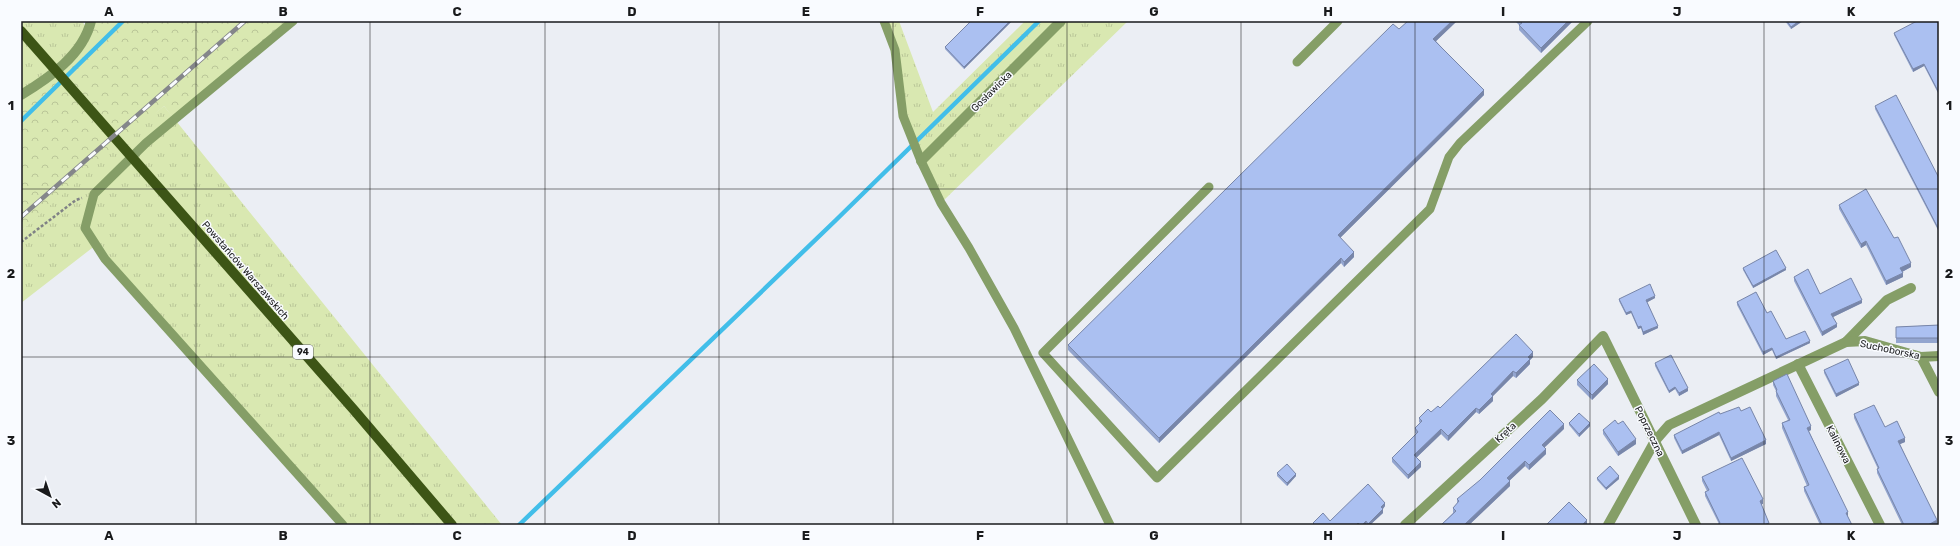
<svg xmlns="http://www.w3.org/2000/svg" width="1960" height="546" font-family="Rubik,sans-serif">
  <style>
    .grass { fill: url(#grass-tufts) }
    .forest { fill: url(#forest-crowns) }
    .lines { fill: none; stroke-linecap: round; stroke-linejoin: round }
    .stream { stroke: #42bee9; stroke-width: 4.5 }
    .path { stroke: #7f8185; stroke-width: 2.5; stroke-dasharray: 3 2; stroke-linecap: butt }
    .service { stroke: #859e67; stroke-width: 9 }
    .minor { stroke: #859e67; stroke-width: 10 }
    .primary { stroke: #3d5516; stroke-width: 10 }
    .rail-casing { stroke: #84868a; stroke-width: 4.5 }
    .rail { stroke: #f9fbff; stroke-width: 3; stroke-dasharray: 9; stroke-linecap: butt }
    .wall { fill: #93a5cf }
    .shaded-wall { fill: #7886a9 }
    .building { fill: #abc0f1; stroke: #7886a9 }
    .grid { fill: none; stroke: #191a1c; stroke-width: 1; stroke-opacity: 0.55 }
    .labels { text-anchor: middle; stroke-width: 3; stroke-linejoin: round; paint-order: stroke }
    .shield { fill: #f9fbff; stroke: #5c5e60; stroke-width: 1 }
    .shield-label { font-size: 9px; font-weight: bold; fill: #191a1c }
    .street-label { font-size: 10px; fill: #191a1c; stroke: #f9fbff }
    .neatline { fill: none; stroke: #191a1c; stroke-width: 1.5 }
    .grid-label { font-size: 13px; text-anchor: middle; font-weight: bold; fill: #191a1c }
  </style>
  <defs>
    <pattern id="grass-tufts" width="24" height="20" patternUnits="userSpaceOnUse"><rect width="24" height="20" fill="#d9e8b1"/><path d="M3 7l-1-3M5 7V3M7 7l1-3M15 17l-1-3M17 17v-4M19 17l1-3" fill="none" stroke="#bac698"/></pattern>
    <pattern id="forest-crowns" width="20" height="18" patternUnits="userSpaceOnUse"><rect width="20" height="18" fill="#d9e8b1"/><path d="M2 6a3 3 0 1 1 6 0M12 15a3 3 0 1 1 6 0" fill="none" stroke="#bac698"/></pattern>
  </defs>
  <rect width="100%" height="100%" fill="#ebeef4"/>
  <g class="grass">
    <path d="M 21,21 L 82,21 L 88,30 L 78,48 L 21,95 Z"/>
    <path d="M 884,21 L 899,21 L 933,112 L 1025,21 L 1128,21 L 941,203 L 903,116 L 895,50 Z"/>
    <path d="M 164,106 L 502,525 L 343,525 L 96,245 L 21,303 L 21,231 L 118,143 Z"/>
  </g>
  <path class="forest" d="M 91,21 L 293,21 L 174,119 L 164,106 L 21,231 L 21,95 L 67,60 Z"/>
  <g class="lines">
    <g class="stream">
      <path d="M 21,121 L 123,21"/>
      <path d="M 519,525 L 836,220 L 1039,21"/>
    </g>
    <path class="path" d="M 21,242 L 76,200 L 82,198"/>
    <g class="service">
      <path d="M 293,21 L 146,143 L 94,194 L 85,228 L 105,259 L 343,525"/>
      <path d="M 884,21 L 895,50 L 903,116 L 921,161 L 941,203 L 969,248 L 1014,328 L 1110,525"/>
      <path d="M 1297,62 L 1338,21"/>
      <path d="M 1209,187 L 1043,353 L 1157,478 L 1430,209 L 1449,157 L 1460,143 L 1588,21"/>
    </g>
    <g class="minor">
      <path d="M 21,95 C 49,78 83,55 91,21"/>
      <path d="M 921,161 L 1061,21"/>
      <path d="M 1846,342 L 1887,300 L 1911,288"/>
      <path d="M 1921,357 L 1939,392"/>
      <path d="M 1798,364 L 1880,525"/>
      <path d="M 1405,525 L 1542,399 L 1603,336 L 1696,525"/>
      <path d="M 1608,525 L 1655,441 L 1669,425 L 1846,342 L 1865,341 L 1921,357 L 1939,356"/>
    </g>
    <path class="primary" d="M 21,31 L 354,410 L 452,525"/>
    <defs>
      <path id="rail" d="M 21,217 L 245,21"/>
    </defs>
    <use href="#rail" class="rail-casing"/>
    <use href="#rail" class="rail"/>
  </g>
  <g class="wall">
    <path d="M 971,21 L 1012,21 L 964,69 L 945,49 L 945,47 Z"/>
    <path d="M 1408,21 L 1457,21 L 1436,41 L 1484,95 L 1340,238 L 1354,257 L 1344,267 L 1341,263 L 1159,443 L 1068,350 L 1068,345 Z"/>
    <path d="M 1515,21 L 1573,21 L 1541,53 L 1519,30 L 1519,25 Z"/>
    <path d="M 1785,21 L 1803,21 L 1791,29 Z"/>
    <path d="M 1939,21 L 1939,95 L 1924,66 L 1913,72 L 1894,35 L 1894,33 Z"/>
    <path d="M 1875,106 L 1939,178 L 1939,232 L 1875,109 Z"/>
    <path d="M 1839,205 L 1911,267 L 1902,272 L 1903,277 L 1886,285 L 1866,245 L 1861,248 L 1839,209 Z"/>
    <path d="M 1743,268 L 1786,270 L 1753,288 L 1743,270 Z"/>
    <path d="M 1794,277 L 1820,294 L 1862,303 L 1833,317 L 1837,327 L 1822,336 L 1794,281 Z"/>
    <path d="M 1655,298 L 1647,302 L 1658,328 L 1643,335 L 1641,328 L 1638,329 L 1631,313 L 1626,315 L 1619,301 L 1619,299 Z"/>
    <path d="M 1737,302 L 1767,313 L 1786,339 L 1810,343 L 1776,359 L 1772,350 L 1763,355 L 1737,305 Z"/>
    <path d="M 1939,325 L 1939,343 L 1896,343 L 1896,327 Z"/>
    <path d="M 1533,357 L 1530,360 L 1530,364 L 1516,378 L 1513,376 L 1493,396 L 1493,401 L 1479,414 L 1476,412 L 1448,441 L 1441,434 L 1416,458 L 1421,467 L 1408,479 L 1392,462 L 1392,458 L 1416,434 L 1415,433 L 1415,428 L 1420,423 L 1419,422 L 1419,418 L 1440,408 Z"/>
    <path d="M 1655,363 L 1688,391 L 1679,396 L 1675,389 L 1669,393 L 1655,366 Z"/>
    <path d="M 1824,370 L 1859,385 L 1836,397 L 1824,373 Z"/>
    <path d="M 1577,380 L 1608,384 L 1592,400 L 1577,385 Z"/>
    <path d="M 1773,381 L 1811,430 L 1809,431 L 1848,516 L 1848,517 L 1852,525 L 1820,525 L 1804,491 L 1804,487 L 1807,486 L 1782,428 L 1782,423 L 1788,420 L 1776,396 L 1776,391 L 1773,385 Z"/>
    <path d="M 1741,411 L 1766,444 L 1731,461 L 1719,435 L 1682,454 L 1674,438 L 1674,435 L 1720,414 Z"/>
    <path d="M 1854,414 L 1885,427 L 1905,442 L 1900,444 L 1937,525 L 1902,525 L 1877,473 L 1877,469 L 1878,469 L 1854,418 Z"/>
    <path d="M 1569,423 L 1590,426 L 1579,437 L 1569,425 Z"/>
    <path d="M 1618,424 L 1636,444 L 1618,456 L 1603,434 L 1603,430 Z"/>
    <path d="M 1564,429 L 1544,447 L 1546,454 L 1529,470 L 1525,466 L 1509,481 L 1510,486 L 1469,525 L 1441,525 L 1453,513 L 1453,508 L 1457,504 L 1457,499 Z"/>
    <path d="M 1277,473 L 1296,476 L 1287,486 L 1277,476 Z"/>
    <path d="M 1702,477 L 1763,504 L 1761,504 L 1769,525 L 1719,524 L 1705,496 L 1705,492 L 1707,491 L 1702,481 Z"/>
    <path d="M 1597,478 L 1619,479 L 1606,490 L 1597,480 Z"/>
    <path d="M 1385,506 L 1383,509 L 1383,513 L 1370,525 L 1313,525 L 1313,523 L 1330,521 Z"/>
  </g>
  <g class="shaded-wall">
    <path d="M 1010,21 L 1012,21 L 964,69 L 964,67 Z"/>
    <path d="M 1452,21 L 1457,21 L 1433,44 L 1433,39 Z"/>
    <path d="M 1568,21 L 1573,21 L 1541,53 L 1541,48 Z"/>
    <path d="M 1799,21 L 1803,21 L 1791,29 L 1791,27 Z"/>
    <path d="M 1924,64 L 1924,66 L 1913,72 L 1913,69 Z"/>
    <path d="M 1484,90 L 1484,95 L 1338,240 L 1338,235 Z"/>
    <path d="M 1866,241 L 1866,245 L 1861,248 L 1861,244 Z"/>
    <path d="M 1354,252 L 1354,257 L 1344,267 L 1344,262 Z"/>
    <path d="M 1341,258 L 1341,263 L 1159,443 L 1159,438 Z"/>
    <path d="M 1911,263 L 1911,267 L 1900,273 L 1900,268 Z"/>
    <path d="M 1786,268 L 1786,270 L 1753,288 L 1753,286 Z"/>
    <path d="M 1903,273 L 1903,277 L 1886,285 L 1886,281 Z"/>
    <path d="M 1655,296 L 1655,298 L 1646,303 L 1646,300 Z"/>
    <path d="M 1862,300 L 1862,303 L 1831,318 L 1831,314 Z"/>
    <path d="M 1631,311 L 1631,313 L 1626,315 L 1626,313 Z"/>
    <path d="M 1837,324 L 1837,327 L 1822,336 L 1822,332 Z"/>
    <path d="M 1641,326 L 1641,328 L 1638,329 L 1638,327 Z"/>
    <path d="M 1658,326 L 1658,328 L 1643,335 L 1643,332 Z"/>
    <path d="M 1810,341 L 1810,343 L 1776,359 L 1776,357 Z"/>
    <path d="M 1772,348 L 1772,350 L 1763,355 L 1763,352 Z"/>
    <path d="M 1533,352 L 1533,357 L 1530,360 L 1530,364 L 1516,378 L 1516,373 L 1528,357 Z"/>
    <path d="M 1513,371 L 1513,376 L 1493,396 L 1493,401 L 1479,414 L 1479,410 L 1491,394 Z"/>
    <path d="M 1608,379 L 1608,384 L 1592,400 L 1592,395 Z"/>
    <path d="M 1859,383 L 1859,385 L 1836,397 L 1836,394 Z"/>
    <path d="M 1675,387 L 1675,389 L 1669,393 L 1669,391 Z"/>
    <path d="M 1688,388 L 1688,391 L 1679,396 L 1679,393 Z"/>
    <path d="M 1476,408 L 1476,412 L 1448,441 L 1448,436 Z"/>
    <path d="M 1590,423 L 1590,426 L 1579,437 L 1579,434 Z"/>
    <path d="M 1564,424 L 1564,429 L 1542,450 L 1542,445 Z"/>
    <path d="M 1811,426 L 1811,430 L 1807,432 L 1807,428 Z"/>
    <path d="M 1441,429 L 1441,434 L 1414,460 L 1414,455 Z"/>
    <path d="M 1719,432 L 1719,435 L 1682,454 L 1682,451 Z"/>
    <path d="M 1905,438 L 1905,442 L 1898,445 L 1898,441 Z"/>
    <path d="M 1636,439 L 1636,444 L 1618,456 L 1618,452 Z"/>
    <path d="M 1766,440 L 1766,444 L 1731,461 L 1731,458 Z"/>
    <path d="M 1546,449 L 1546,454 L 1529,470 L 1529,465 Z"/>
    <path d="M 1525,461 L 1525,466 L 1507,483 L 1507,478 Z"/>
    <path d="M 1421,462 L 1421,467 L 1408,479 L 1408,475 Z"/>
    <path d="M 1296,474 L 1296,476 L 1287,486 L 1287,483 Z"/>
    <path d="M 1619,476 L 1619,479 L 1606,490 L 1606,488 Z"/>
    <path d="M 1510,481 L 1510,486 L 1469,525 L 1464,525 Z"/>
    <path d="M 1763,499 L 1763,504 L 1760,505 L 1760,501 Z"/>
    <path d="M 1385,503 L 1385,506 L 1381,511 L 1381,507 Z"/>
    <path d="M 1383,509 L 1383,513 L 1370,525 L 1368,525 L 1368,524 Z"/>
    <path d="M 1848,512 L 1848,516 L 1846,517 L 1846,513 Z"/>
    <path d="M 1587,520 L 1587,525 L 1582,525 Z"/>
    <path d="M 1937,520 L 1937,525 L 1928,525 Z"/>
    <path d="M 1366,521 L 1366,525 L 1362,525 Z"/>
  </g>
  <g class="building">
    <path d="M 971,21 L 1010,21 L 964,67 L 945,47 Z"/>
    <path d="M 1408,21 L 1452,21 L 1433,39 L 1484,90 L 1338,235 L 1354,252 L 1344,262 L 1341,258 L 1159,438 L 1068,345 L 1393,24 L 1399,29 Z"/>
    <path d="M 1520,21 L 1568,21 L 1541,48 L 1519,25 L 1522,23 Z"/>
    <path d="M 1787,21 L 1799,21 L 1791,27 Z"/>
    <path d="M 1917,21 L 1939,21 L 1939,93 L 1924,64 L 1913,69 L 1894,33 Z"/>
    <path d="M 1896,95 L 1939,178 L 1939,230 L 1875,106 Z"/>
    <path d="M 1866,189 L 1894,238 L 1898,237 L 1911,263 L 1900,268 L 1903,273 L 1886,281 L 1866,241 L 1861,244 L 1839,205 Z"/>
    <path d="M 1776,250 L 1786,268 L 1753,286 L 1743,268 Z"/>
    <path d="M 1808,269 L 1820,294 L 1851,278 L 1862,300 L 1831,314 L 1837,324 L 1822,332 L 1794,277 Z"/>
    <path d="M 1650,284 L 1655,296 L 1646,300 L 1658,326 L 1643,332 L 1641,326 L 1638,327 L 1631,311 L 1626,313 L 1619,299 Z"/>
    <path d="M 1756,292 L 1767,313 L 1771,311 L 1786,339 L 1805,331 L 1810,341 L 1776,357 L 1772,348 L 1763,352 L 1737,302 Z"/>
    <path d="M 1939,325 L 1939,338 L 1896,338 L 1896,327 Z"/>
    <path d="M 1516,334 L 1533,352 L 1528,357 L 1530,359 L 1516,373 L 1513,371 L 1491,394 L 1493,396 L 1479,410 L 1476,408 L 1448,436 L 1441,429 L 1414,455 L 1421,462 L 1408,475 L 1392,458 L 1418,432 L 1415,428 L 1422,421 L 1419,418 L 1428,409 L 1431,412 L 1438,406 L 1440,408 Z"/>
    <path d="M 1671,355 L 1688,388 L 1679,393 L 1675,387 L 1669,391 L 1655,363 Z"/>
    <path d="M 1848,359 L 1859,383 L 1836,394 L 1824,370 Z"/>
    <path d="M 1594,364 L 1608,379 L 1592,395 L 1577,380 Z"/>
    <path d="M 1787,374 L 1811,426 L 1807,428 L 1848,512 L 1846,513 L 1852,525 L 1822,525 L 1804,487 L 1809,485 L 1782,423 L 1790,420 L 1776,391 L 1777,390 L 1773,381 Z"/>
    <path d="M 1874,405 L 1885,427 L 1897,421 L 1905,438 L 1898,441 L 1937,520 L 1928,525 L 1904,525 L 1877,469 L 1879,468 L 1854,414 Z"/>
    <path d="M 1739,407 L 1741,411 L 1750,407 L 1766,440 L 1731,458 L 1719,432 L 1682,451 L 1674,435 L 1719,412 L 1720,414 Z"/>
    <path d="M 1550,410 L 1564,424 L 1542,445 L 1546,449 L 1529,465 L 1525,461 L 1507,478 L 1510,481 L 1464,525 L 1441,525 L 1456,511 L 1453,508 L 1459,501 L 1457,499 L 1480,480 Z"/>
    <path d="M 1579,413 L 1590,423 L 1579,434 L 1569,423 Z"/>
    <path d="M 1615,420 L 1618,424 L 1623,421 L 1636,439 L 1618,452 L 1603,430 Z"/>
    <path d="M 1742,458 L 1763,499 L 1760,501 L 1769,523 L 1764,525 L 1717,525 L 1720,523 L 1705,492 L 1709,490 L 1702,477 Z"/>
    <path d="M 1287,464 L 1296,474 L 1287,483 L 1277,473 Z"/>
    <path d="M 1610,466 L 1619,476 L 1606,488 L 1597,478 Z"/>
    <path d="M 1368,484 L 1385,503 L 1381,507 L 1383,509 L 1368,524 L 1366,521 L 1362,525 L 1360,525 L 1358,523 L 1356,525 L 1315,525 L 1313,523 L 1323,513 L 1330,521 Z"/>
    <path d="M 1569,502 L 1587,520 L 1582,525 L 1546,525 Z"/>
  </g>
  <path class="grid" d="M 196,21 L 196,525M 370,21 L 370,525M 545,21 L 545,525M 719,21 L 719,525M 893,21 L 893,525M 1067,21 L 1067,525M 1241,21 L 1241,525M 1415,21 L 1415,525M 1590,21 L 1590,525M 1764,21 L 1764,525M 21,189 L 1939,189M 21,357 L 1939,357"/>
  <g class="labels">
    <rect class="shield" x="293" y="345" width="20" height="14" rx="3"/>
    <g class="shield-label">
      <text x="303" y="355">94</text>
    </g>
    <g class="street-label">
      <text transform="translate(991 91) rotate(-45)" y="4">Gosławicka</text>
      <text transform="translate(246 270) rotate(49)" y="4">Powstańców Warszawskich</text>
      <text transform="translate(1890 349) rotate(12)" y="4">Suchoborska</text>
      <text transform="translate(1650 431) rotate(64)" y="4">Poprzeczna</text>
      <text transform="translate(1505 432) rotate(-43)" y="4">Kręta</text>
      <text transform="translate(1839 444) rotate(63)" y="4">Kalinowa</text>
    </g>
  </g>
  <rect width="1960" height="546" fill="none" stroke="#f9fbff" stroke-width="44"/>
  <g transform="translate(50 496) rotate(140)" stroke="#f9fbff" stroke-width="3" paint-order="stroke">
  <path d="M0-3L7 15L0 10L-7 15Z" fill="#191a1c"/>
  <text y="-6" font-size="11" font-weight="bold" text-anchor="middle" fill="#191a1c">N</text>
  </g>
  <rect x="22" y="22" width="1916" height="502" class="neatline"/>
  <g class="grid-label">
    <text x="109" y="16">A</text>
    <text x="283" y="16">B</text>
    <text x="457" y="16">C</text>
    <text x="632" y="16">D</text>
    <text x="806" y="16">E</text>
    <text x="980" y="16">F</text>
    <text x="1154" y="16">G</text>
    <text x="1328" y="16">H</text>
    <text x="1503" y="16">I</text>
    <text x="1677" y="16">J</text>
    <text x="1851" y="16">K</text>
    <text x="11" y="110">1</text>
    <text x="1949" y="110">1</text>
    <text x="11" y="278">2</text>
    <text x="1949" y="278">2</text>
    <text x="11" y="445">3</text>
    <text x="1949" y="445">3</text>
    <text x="109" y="540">A</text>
    <text x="283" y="540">B</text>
    <text x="457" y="540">C</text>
    <text x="632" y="540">D</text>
    <text x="806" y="540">E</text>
    <text x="980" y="540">F</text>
    <text x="1154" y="540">G</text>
    <text x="1328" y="540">H</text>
    <text x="1503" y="540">I</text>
    <text x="1677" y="540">J</text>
    <text x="1851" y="540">K</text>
  </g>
</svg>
